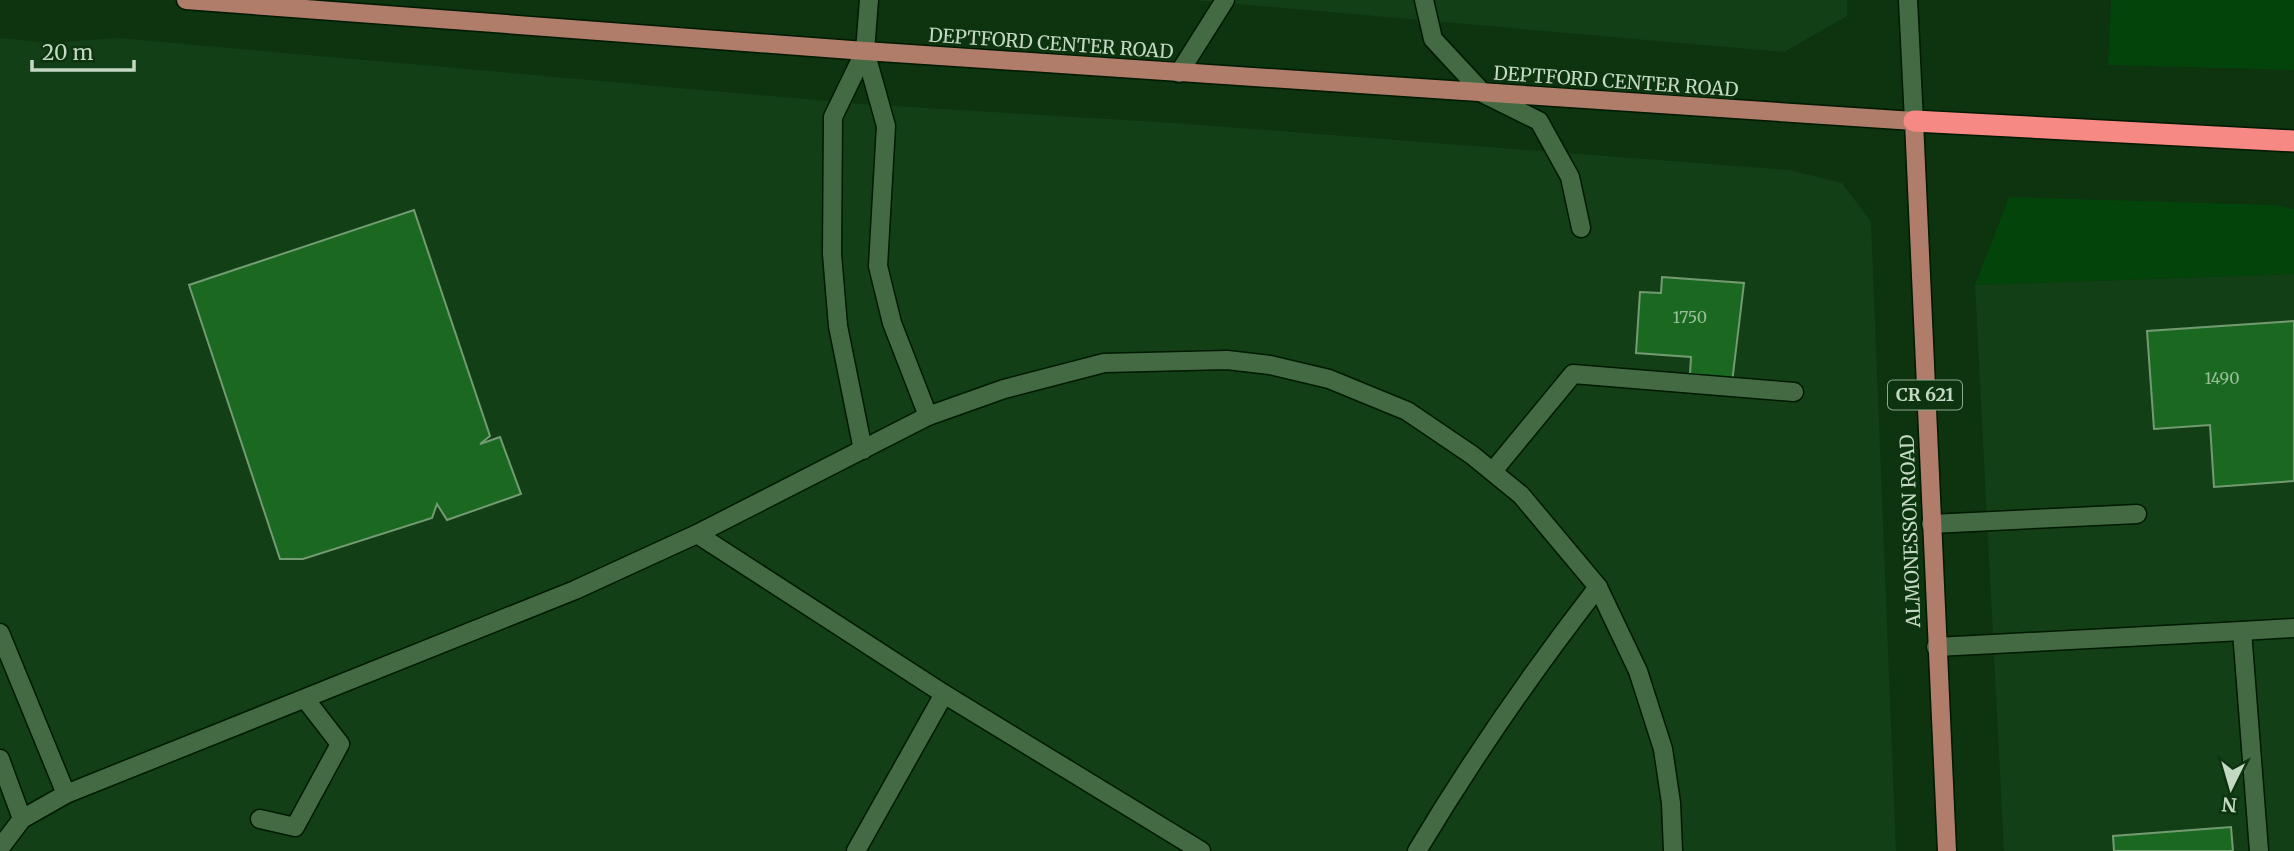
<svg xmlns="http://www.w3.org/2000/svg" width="2294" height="851" font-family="Merriweather,serif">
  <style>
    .built { fill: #133f16 }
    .green { fill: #03440b }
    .building { fill: #1b6921; stroke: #739b72; stroke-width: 2 }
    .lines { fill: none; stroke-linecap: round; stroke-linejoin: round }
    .minor-casing { stroke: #001901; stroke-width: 21 }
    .major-casing { stroke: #001901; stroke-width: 21 }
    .highway-casing { stroke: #001901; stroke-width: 24 }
    .minor { stroke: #446a44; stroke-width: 18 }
    .major { stroke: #af7d6a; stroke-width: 18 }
    .highway { stroke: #f68983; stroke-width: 21 }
    .labels { text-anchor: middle; stroke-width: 6; stroke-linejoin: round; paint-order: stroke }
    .number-label { font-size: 16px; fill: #9abd9a }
    .shield { fill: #0d330f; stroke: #8da78d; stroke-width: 2 }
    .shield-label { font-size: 18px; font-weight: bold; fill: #c4d9c3 }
    .street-label { font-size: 19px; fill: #c4d9c3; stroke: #0d330f }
  </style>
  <rect width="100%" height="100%" fill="#0d330f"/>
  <g class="built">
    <path d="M 1192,0 L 1847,0 L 1847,16 L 1784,52 Z"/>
    <path d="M 0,38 L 52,43 L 117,38 L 861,104 L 1174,123 L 1789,170 L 1842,183 L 1871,222 L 1896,851 L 0,851 Z"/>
    <path d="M 2294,274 L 2294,851 L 2004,851 L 1975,285 Z"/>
  </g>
  <g class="green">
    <path d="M 2111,0 L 2294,0 L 2294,70 L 2108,65 Z"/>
    <path d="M 2009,197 L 2273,205 L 2294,209 L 2294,274 L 1975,285 Z"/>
  </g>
  <g class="building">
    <path d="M 414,210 L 490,436 L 480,444 L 500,437 L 521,494 L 447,520 L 437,504 L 432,518 L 303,559 L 280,559 L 189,285 Z"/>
    <path d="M 1662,277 L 1744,283 L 1731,391 L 1700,389 L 1701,375 L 1690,374 L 1691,357 L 1636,353 L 1640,292 L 1661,293 Z"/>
    <path d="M 2294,321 L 2294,481 L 2214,487 L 2210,425 L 2154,429 L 2147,331 Z"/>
    <path d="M 2231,827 L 2233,851 L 2114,851 L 2113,836 Z"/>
  </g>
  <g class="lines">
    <defs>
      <g id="minor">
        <path d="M 869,0 L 865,51 L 886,126 L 878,266 L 892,323 L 928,416"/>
        <path d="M 1424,0 L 1433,39 L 1484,94 L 1539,121 L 1570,177 L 1581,228"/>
        <path d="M 1908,0 L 1914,121"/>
        <path d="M 1179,73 L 1225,0"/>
        <path d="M 863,450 L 838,326 L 832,254 L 833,117 L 865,51"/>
        <path d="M 1493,471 L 1573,374 L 1794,392"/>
        <path d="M 1931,524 L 2137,514"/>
        <path d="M 697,534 L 944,694"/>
        <path d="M 2242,631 L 2294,628"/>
        <path d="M 0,633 L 66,794"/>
        <path d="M 1936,647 L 2242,631 L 2259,851"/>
        <path d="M 0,759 L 22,819"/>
        <path d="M 260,819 L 295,827 L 340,744 L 306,700"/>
        <path d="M 0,848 L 22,819 L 66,794 L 575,590 L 697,534 L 928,416 L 1004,389 L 1104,363 L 1227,360 L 1270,365 L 1329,379 L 1407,411 L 1472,455 L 1521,495 L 1598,587 L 1638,671 L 1663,749 L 1671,803 L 1673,851"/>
        <path d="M 856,851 L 944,694 L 1201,851"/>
        <path d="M 1417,851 C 1472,759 1532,672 1598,587"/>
      </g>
      <path id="major" d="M 186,0 L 865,51 L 1914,121 L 1947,851"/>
      <path id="highway" d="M 1914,121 L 2294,141"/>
    </defs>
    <use href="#minor" class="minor-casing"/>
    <use href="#major" class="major-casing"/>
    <use href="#highway" class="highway-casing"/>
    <use href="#minor" class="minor"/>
    <use href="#major" class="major"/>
    <use href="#highway" class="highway"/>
  </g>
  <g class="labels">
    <g class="number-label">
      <text x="1690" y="323">1750</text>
      <text x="2222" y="384">1490</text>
    </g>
    <rect class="shield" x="1888" y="380.5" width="74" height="29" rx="5"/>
    <g class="shield-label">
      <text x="1925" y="401">CR 621</text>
    </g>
    <g class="street-label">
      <text transform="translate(1051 43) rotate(4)" y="7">DEPTFORD CENTER ROAD</text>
      <text transform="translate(1616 81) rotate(4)" y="7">DEPTFORD CENTER ROAD</text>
      <text transform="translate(1910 531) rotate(-92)" y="7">ALMONESSON ROAD</text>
    </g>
  </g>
  <g transform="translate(2231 788) rotate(185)" stroke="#0d330f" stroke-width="5" paint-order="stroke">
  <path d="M0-5L12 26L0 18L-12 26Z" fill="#c4d9c3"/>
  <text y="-10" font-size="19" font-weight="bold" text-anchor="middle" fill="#c4d9c3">N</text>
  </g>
  <path d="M32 60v10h102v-10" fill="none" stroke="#c4d9c3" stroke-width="3.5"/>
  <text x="42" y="60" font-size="21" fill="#c4d9c3" stroke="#0d330f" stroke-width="5" paint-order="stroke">20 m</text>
</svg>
